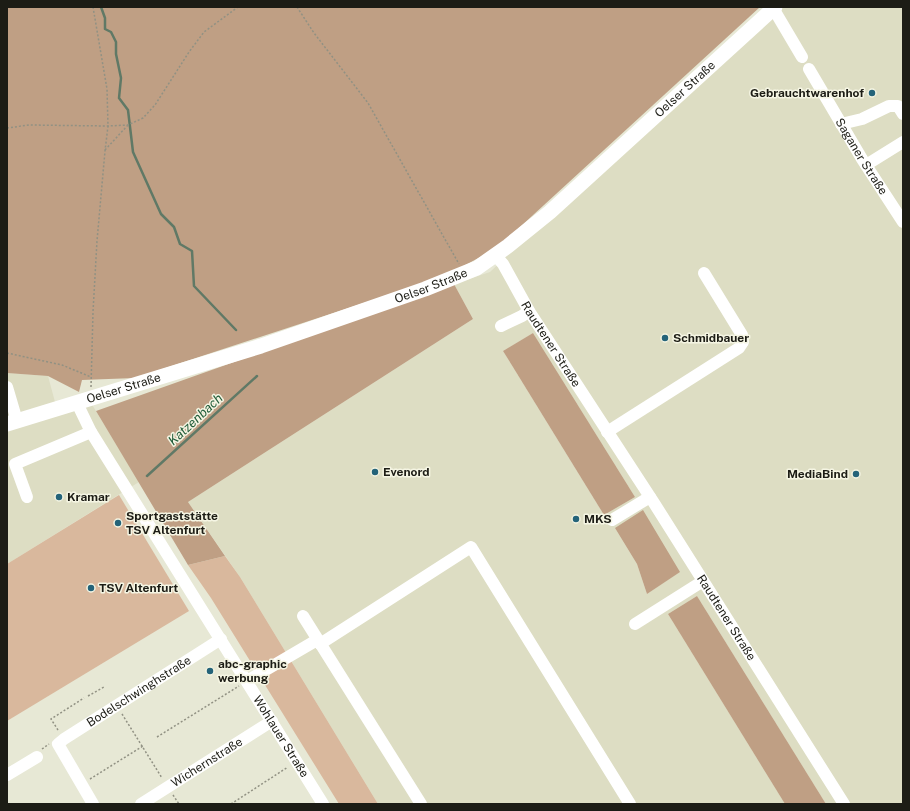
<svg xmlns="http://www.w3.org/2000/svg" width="910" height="811" font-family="'Public Sans',sans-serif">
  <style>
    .built { fill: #ddddc3; fill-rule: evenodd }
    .green { fill: #d9b89d }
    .forest { fill: #bf9f84 }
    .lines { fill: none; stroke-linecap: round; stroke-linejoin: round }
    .stream { stroke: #607966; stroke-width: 2.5 }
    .path { stroke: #919183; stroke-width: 1.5; stroke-dasharray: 2 2; stroke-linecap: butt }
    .minor { stroke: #fff; stroke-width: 12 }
    .major { stroke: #fff; stroke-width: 15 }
    .poi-dot { fill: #246379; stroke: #f5f5e3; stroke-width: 1.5 }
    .labels { text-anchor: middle; stroke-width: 3; stroke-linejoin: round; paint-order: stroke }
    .street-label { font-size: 12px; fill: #1c1c15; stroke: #f5f5e3 }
    .poi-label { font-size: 12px; font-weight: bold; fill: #1c1c15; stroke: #f5f5e3; text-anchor: start }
    .water-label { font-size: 13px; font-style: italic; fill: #235d3a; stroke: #f5f5e3 }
  </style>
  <rect width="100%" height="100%" fill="#e7e8d5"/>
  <g class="built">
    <path d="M 769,7 L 903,7 L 903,804 L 826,804 L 697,596 L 668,614 L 785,804 L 378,804 L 240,577 L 188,502 L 473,319 L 454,284 L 490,272 ZM 533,333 L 635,497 L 604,515 L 503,351 ZM 615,528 L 679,572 L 647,594 L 637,564 Z"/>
    <path d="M 7,373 L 48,376 L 55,402 L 85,393 L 139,482 L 7,564 Z"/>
  </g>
  <g class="green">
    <path d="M 119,495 L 189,611 L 7,721 L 7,564 Z"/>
    <path d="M 225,556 L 240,577 L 378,804 L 339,804 L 211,598 L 188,565 Z"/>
  </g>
  <g class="forest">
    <path d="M 7,7 L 760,7 L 497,248 L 443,277 L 135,378 L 82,380 L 79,392 L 48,376 L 7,373 Z"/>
    <path d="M 454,284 L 473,319 L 188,502 L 225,556 L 188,565 L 96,411 Z"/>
    <path d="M 533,333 L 635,497 L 604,515 L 503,351 Z"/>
    <path d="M 643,510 L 680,572 L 647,594 L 637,564 L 615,528 Z"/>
    <path d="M 697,596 L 826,804 L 785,804 L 668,614 Z"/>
  </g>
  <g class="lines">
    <g class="stream">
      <path d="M 101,7 L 105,18 L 105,29 L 111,32 L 116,42 L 116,54 L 121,78 L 119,98 L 128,110 L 133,152 L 161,214 L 174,227 L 180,244 L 192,251 L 194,286 L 236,330"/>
      <path d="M 147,476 L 257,376"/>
    </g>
    <g class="path">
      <path d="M 297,7 L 314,33 L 368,103 L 459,264"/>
      <path d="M 7,128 L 29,125 L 108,126 L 128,125 L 143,118 L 155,105 L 189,52 L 204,32 L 238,7"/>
      <path d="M 105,150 L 128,125"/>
      <path d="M 7,353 L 62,365 L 91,377"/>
      <path d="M 91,387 L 93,312 L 97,241 L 105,151 L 108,126 L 107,89 L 93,7"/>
      <path d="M 88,696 L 104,687"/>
      <path d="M 122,714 L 162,778"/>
      <path d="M 58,730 L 51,719 L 84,698"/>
      <path d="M 157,737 L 239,686"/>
      <path d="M 42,749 L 49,744"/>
      <path d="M 90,779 L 143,746"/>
      <path d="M 173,795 L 179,804"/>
      <path d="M 231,804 L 288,767"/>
    </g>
    <g class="minor">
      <path d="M 773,8 L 802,57"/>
      <path id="s1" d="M 809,69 L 862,159 L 903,222"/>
      <path d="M 841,124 L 862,119 L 889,106 L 898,106 L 903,114"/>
      <path d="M 866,165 L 903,142"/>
      <path id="s2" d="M 496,256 L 503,264 L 529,311 L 654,503 L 844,804"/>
      <path d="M 501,326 L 522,316 L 529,311"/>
      <path d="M 7,387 L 17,421"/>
      <path id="s3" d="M 77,403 L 91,432 L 323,804"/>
      <path d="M 607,432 L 739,348 L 743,342 L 742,335 L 704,273"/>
      <path d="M 27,497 L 15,464 L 91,432"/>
      <path d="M 612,520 L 650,497"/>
      <path d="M 303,616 L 421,804"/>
      <path d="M 635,624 L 703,581"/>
      <path d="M 320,644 L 471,547 L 630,804"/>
      <path d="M 247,681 L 317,640"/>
      <path d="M 7,775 L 37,757"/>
      <path id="s4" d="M 93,804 L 58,744 L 64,739 L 221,639"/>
      <path id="s5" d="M 141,804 L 272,721"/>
    </g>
    <path class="major" id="s6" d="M 7,424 L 261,346 L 425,289 L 477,268 L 508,246 L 550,212 L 775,7"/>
  </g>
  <g class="poi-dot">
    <circle cx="872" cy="93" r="4"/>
    <circle cx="665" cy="338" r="4"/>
    <circle cx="375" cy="472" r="4"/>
    <circle cx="856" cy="474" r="4"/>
    <circle cx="59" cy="497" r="4"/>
    <circle cx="576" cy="519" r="4"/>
    <circle cx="118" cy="523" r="4"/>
    <circle cx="91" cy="588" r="4"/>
    <circle cx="210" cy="671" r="4"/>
  </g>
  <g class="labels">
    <g class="street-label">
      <text dy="4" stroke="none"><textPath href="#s6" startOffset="770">Oelser Straße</textPath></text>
      <text dy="4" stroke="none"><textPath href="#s1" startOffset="102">Saganer Straße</textPath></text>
      <text dy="4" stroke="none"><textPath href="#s6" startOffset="446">Oelser Straße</textPath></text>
      <text dy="4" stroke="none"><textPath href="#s2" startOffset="104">Raudtener Straße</textPath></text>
      <text dy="4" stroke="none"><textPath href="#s6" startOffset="122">Oelser Straße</textPath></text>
      <text dy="4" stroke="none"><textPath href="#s2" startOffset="429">Raudtener Straße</textPath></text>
      <text dy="4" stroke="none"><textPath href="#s4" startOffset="166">Bodelschwinghstraße</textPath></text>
      <text dy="4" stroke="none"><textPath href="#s3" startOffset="391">Wohlauer Straße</textPath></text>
      <text dy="4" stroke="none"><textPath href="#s5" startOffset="78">Wichernstraße</textPath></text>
    </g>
    <g class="poi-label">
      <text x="864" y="97" text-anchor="end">Gebrauchtwarenhof</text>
      <text x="673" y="342">Schmidbauer</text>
      <text x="383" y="476">Evenord</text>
      <text x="848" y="478" text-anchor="end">MediaBind</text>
      <text x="67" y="501">Kramar</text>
      <text x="126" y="520">Sportgaststätte<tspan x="126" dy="14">TSV Altenfurt</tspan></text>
      <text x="584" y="523">MKS</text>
      <text x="99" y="592">TSV Altenfurt</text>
      <text x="218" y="668">abc-graphic<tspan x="218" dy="14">werbung</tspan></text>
    </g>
    <g class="water-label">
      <text transform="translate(195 419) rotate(-43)" y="5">Katzenbach</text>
    </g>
  </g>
  <rect width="910" height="811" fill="none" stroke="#1c1c15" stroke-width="16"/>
</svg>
